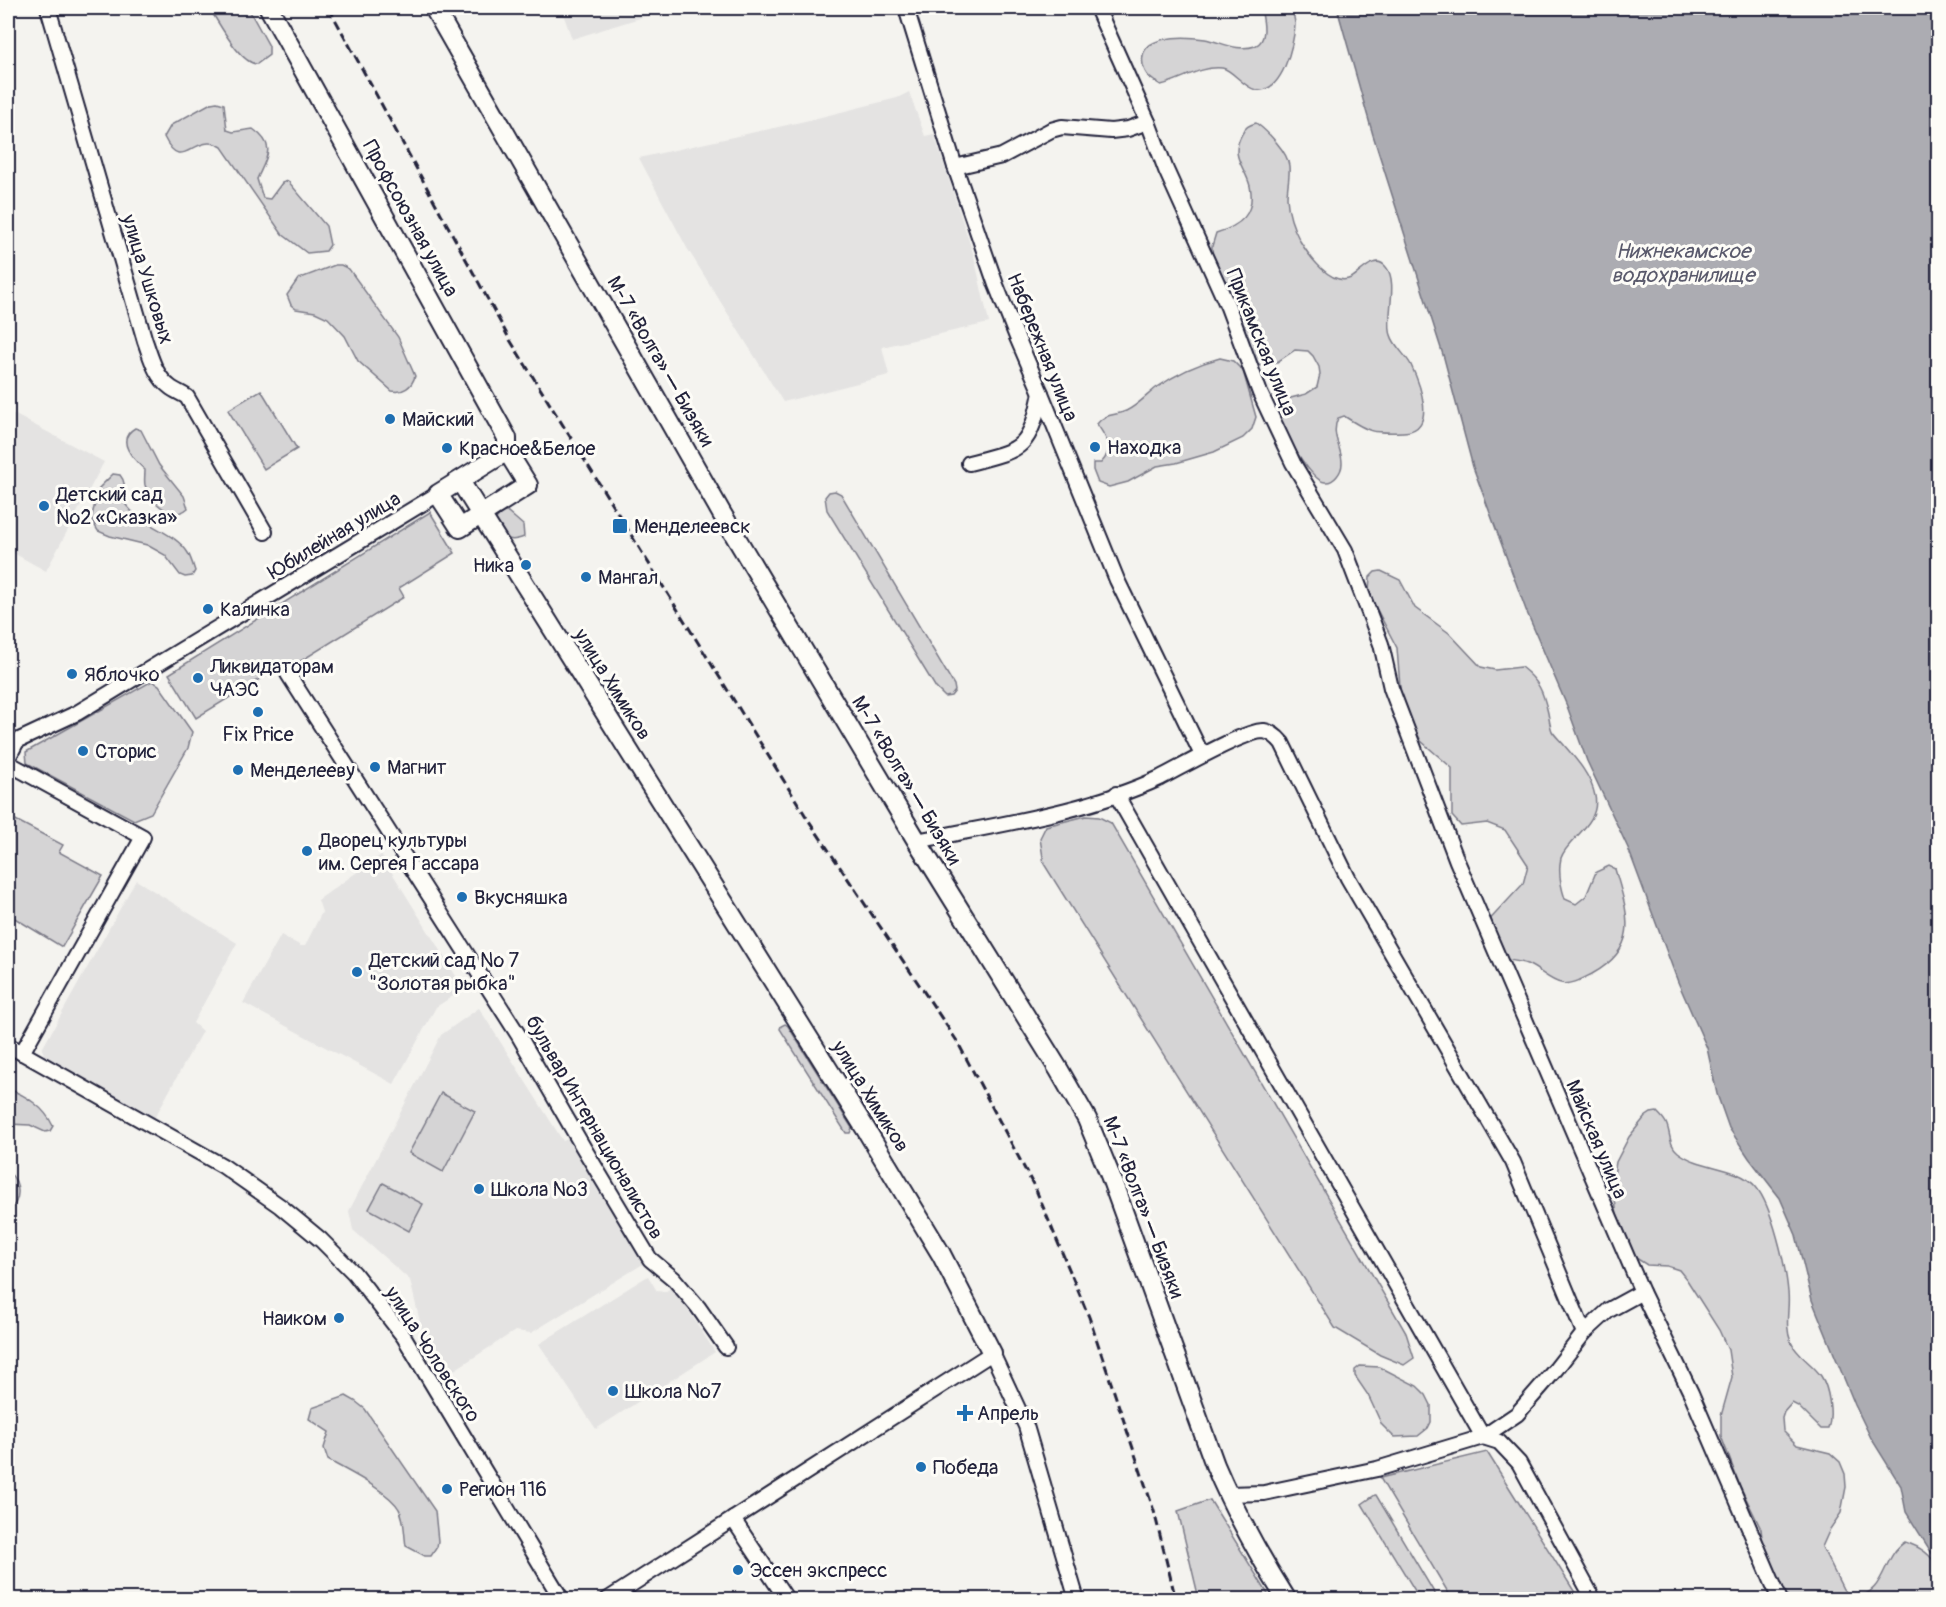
<svg xmlns="http://www.w3.org/2000/svg" width="1946" height="1607" font-family="Pangolin,sans-serif">
  <style>
    .built { fill: #e4e3e2 }
    .green { fill: #d5d4d5; stroke: #7c7b88; stroke-width: 1.5 }
    .water { fill: #acacb2; stroke: #757582; stroke-width: 1.5 }
    .lines { fill: none; stroke-linecap: round; stroke-linejoin: round }
    .minor-casing { stroke: #22223b; stroke-width: 18 }
    .major-casing { stroke: #22223b; stroke-width: 22 }
    .minor { stroke: #fdfcf7; stroke-width: 14 }
    .major { stroke: #fdfcf7; stroke-width: 18 }
    .rail { stroke: #22223b; stroke-width: 3; stroke-dasharray: 9 4.5; stroke-linecap: butt }
    .poi-dot { fill: #1f6fb2; stroke: #fdfcf7; stroke-width: 2 }
    .labels { text-anchor: middle; stroke-width: 6; stroke-linejoin: round; paint-order: stroke }
    .street-label { font-size: 20px; fill: #22223b; stroke: #fdfcf7 }
    .poi-label { font-size: 20px; fill: #22223b; stroke: #fdfcf7; text-anchor: start }
    .water-label { font-size: 21px; font-style: italic; fill: #59596b; stroke: #fdfcf7 }
  </style>
  <rect width="100%" height="100%" fill="#f4f3ef"/>
  <filter id="ink" filterUnits="userSpaceOnUse"><feTurbulence type="fractalNoise" baseFrequency=".0167" numOctaves="2"/><feDisplacementMap in="SourceGraphic" scale="12" xChannelSelector="R" yChannelSelector="G"/><feConvolveMatrix kernelMatrix="1 2 1 2 8 2 1 2 1" color-interpolation-filters="sRGB"/></filter>
  <g filter="url(#ink)">
    <g class="built">
      <path d="M 561,8 L 672,8 L 572,39 Z"/>
      <path d="M 909,92 L 925,136 L 934,134 L 974,256 L 989,323 L 882,347 L 889,375 L 783,402 L 687,248 L 639,158 L 805,121 L 897,98 Z"/>
      <path d="M 8,411 L 104,462 L 46,571 L 8,550 Z"/>
      <path d="M 381,855 L 464,989 L 436,1007 L 394,1084 L 243,1003 L 281,935 L 301,946 L 305,946 L 322,912 L 318,900 Z"/>
      <path d="M 136,880 L 237,943 L 193,1023 L 202,1031 L 154,1119 L 45,1057 L 42,1049 Z"/>
      <path d="M 479,1008 L 563,1141 L 569,1138 L 587,1164 L 584,1167 L 643,1264 L 531,1333 L 515,1331 L 448,1374 L 424,1339 L 410,1280 L 353,1230 L 349,1211 L 441,1035 Z"/>
      <path d="M 648,1276 L 657,1291 L 665,1292 L 673,1286 L 715,1352 L 596,1429 L 539,1344 Z"/>
    </g>
    <g class="green">
      <path d="M 209,8 L 248,8 L 269,46 L 269,55 L 257,64 C 239,63 219,22 209,8 Z"/>
      <path d="M 1261,8 L 1291,8 C 1293,13 1295,19 1295,25 C 1294,44 1282,95 1256,90 C 1243,87 1232,69 1222,68 C 1200,66 1182,80 1161,85 C 1152,80 1145,76 1143,65 C 1137,34 1184,36 1205,39 C 1221,42 1238,52 1255,46 C 1269,40 1263,19 1261,8 Z"/>
      <path d="M 217,102 L 224,104 L 227,130 L 233,132 L 253,129 C 277,146 267,157 257,179 L 263,198 L 270,199 L 282,183 L 288,181 L 326,226 L 330,245 L 326,251 L 307,253 L 282,234 L 222,147 C 193,130 183,176 164,137 L 171,125 L 211,103 Z"/>
      <path d="M 1256,123 C 1267,131 1288,152 1289,166 C 1290,176 1287,187 1287,198 C 1288,213 1293,228 1300,241 C 1309,256 1331,287 1351,278 C 1361,273 1375,253 1386,267 C 1399,282 1385,319 1391,335 C 1394,346 1406,355 1411,365 C 1420,384 1438,431 1403,432 C 1372,433 1370,433 1344,416 L 1338,418 C 1330,435 1342,447 1342,463 C 1342,472 1334,483 1325,482 C 1312,482 1280,428 1279,415 C 1278,408 1283,403 1287,399 L 1306,394 L 1317,387 L 1320,374 L 1319,367 L 1313,356 L 1308,351 L 1295,350 L 1274,364 L 1261,366 L 1255,361 L 1238,323 L 1240,297 L 1236,291 L 1217,272 L 1212,259 L 1212,246 L 1216,233 C 1240,226 1256,214 1250,186 C 1245,166 1229,157 1242,134 C 1245,127 1249,125 1256,123 Z"/>
      <path d="M 335,265 L 341,265 L 349,269 L 398,337 L 415,376 C 412,387 403,393 392,391 L 358,361 L 345,336 L 328,318 L 315,312 L 296,309 L 291,305 L 287,295 L 298,279 Z"/>
      <path d="M 1220,358 L 1233,361 L 1243,371 L 1256,417 L 1252,429 L 1243,438 L 1214,452 L 1176,463 L 1157,466 L 1128,482 L 1109,487 L 1098,483 L 1093,470 L 1093,463 L 1101,463 C 1115,449 1106,437 1097,424 C 1105,413 1115,416 1126,411 C 1137,406 1147,395 1156,388 C 1176,374 1197,364 1220,358 Z"/>
      <path d="M 261,390 L 297,449 L 264,469 L 228,410 Z"/>
      <path d="M 135,428 L 141,430 L 159,465 L 184,496 L 188,508 C 172,522 150,502 145,485 C 144,481 145,475 145,470 C 134,460 114,440 135,428 Z"/>
      <path d="M 113,474 L 120,475 C 130,487 118,496 126,505 C 142,526 174,531 188,553 C 191,558 193,565 195,571 L 192,576 L 185,577 L 180,575 L 165,555 L 147,545 L 110,536 L 98,531 L 91,519 L 99,488 Z"/>
      <path d="M 835,491 L 841,494 L 954,685 L 955,691 L 951,696 L 945,697 L 936,688 L 827,510 L 825,497 L 829,492 Z"/>
      <path d="M 430,512 L 455,553 L 399,588 L 404,597 L 288,669 L 284,664 L 196,718 L 169,674 Z"/>
      <path d="M 502,512 L 508,512 L 523,525 L 524,537 C 508,543 507,539 496,527 L 496,519 Z"/>
      <path d="M 1381,571 L 1400,580 L 1415,608 L 1449,633 L 1481,667 L 1495,670 L 1521,667 C 1539,681 1543,691 1548,713 C 1549,718 1550,726 1552,731 C 1555,736 1561,741 1564,745 C 1577,760 1591,776 1595,796 C 1601,824 1567,839 1561,858 C 1558,871 1561,887 1565,899 L 1576,904 L 1586,896 L 1596,872 L 1609,866 L 1615,869 C 1628,914 1641,947 1592,974 C 1584,978 1571,986 1561,983 C 1550,981 1540,970 1529,965 C 1521,961 1511,961 1502,959 L 1482,928 L 1523,884 L 1528,865 L 1505,830 L 1487,823 L 1461,826 L 1452,816 L 1452,768 L 1421,741 L 1401,700 L 1397,648 L 1374,604 L 1369,591 L 1370,577 L 1375,572 Z"/>
      <path d="M 152,681 L 159,685 L 192,732 L 188,748 L 151,813 L 134,820 L 27,763 L 26,752 Z"/>
      <path d="M 8,816 L 63,845 L 59,852 L 103,876 L 62,947 L 8,914 Z"/>
      <path d="M 1086,816 L 1099,817 L 1111,823 L 1406,1333 L 1414,1358 L 1404,1365 L 1380,1355 L 1335,1328 L 1044,864 L 1040,838 L 1046,826 Z"/>
      <path d="M 785,1024 L 788,1026 L 852,1128 L 850,1133 L 846,1133 L 780,1029 L 781,1026 Z"/>
      <path d="M 8,1089 C 26,1095 45,1108 53,1126 L 50,1131 L 45,1132 L 30,1125 L 8,1124 Z"/>
      <path d="M 441,1093 L 475,1111 L 443,1172 L 409,1153 Z"/>
      <path d="M 1657,1112 C 1660,1115 1664,1119 1666,1123 C 1671,1133 1668,1144 1678,1152 C 1701,1170 1737,1165 1756,1187 C 1772,1206 1786,1267 1788,1292 C 1790,1308 1784,1325 1791,1342 C 1797,1356 1812,1363 1821,1376 C 1829,1388 1833,1415 1828,1429 L 1821,1429 L 1798,1406 L 1792,1403 L 1784,1412 L 1782,1418 L 1783,1431 L 1797,1445 L 1830,1453 L 1840,1462 L 1845,1474 L 1846,1487 L 1841,1513 L 1830,1529 L 1822,1547 L 1843,1589 L 1853,1598 C 1887,1594 1881,1557 1905,1542 C 1918,1546 1934,1555 1938,1570 C 1941,1578 1938,1591 1938,1599 L 1769,1599 L 1761,1529 L 1740,1486 L 1721,1436 L 1721,1416 L 1732,1377 L 1728,1350 L 1719,1330 L 1687,1280 L 1679,1270 L 1667,1266 L 1647,1265 L 1636,1258 L 1626,1240 L 1617,1215 L 1613,1182 L 1616,1162 L 1629,1137 L 1645,1117 L 1651,1113 Z"/>
      <path d="M 8,1172 C 22,1183 21,1201 8,1212 Z"/>
      <path d="M 383,1183 L 423,1204 L 409,1231 L 369,1209 Z"/>
      <path d="M 1360,1366 L 1380,1367 L 1417,1386 L 1426,1395 L 1431,1405 L 1431,1422 L 1428,1428 L 1418,1436 L 1394,1437 L 1382,1425 L 1368,1395 L 1355,1376 L 1355,1370 Z"/>
      <path d="M 346,1396 L 355,1401 L 365,1409 L 435,1511 L 438,1541 L 437,1547 L 431,1556 L 425,1556 L 406,1546 C 404,1535 405,1519 399,1509 C 389,1491 347,1471 328,1460 L 324,1448 L 329,1432 L 309,1419 L 312,1408 Z"/>
      <path d="M 1487,1452 L 1579,1599 L 1452,1599 L 1380,1478 Z"/>
      <path d="M 1375,1495 L 1376,1495 L 1438,1599 L 1420,1599 L 1362,1504 Z"/>
      <path d="M 1210,1500 L 1271,1599 L 1199,1599 L 1178,1511 Z"/>
    </g>
    <path class="water" d="M 1337,8 L 1938,8 L 1938,1563 L 1906,1512 L 1901,1486 L 1871,1438 L 1855,1405 L 1812,1300 L 1796,1235 L 1780,1198 L 1749,1158 L 1729,1128 L 1717,1094 L 1707,1048 L 1678,982 L 1628,848 L 1587,761 L 1567,706 L 1526,610 L 1473,467 L 1444,358 L 1373,135 Z"/>
    <g class="lines">
      <defs>
        <g id="minor">
          <path d="M 48,8 L 145,341 C 151,357 155,376 170,387 C 175,391 181,393 187,397 L 265,532"/>
          <path d="M 906,8 L 955,167 L 996,285 L 1016,335 L 1041,393 L 1117,580 L 1202,755"/>
          <path d="M 1097,8 L 1148,122 L 1166,170 L 1228,307 L 1260,393 L 1293,463 L 1345,550 L 1381,644 L 1391,688 L 1457,861 L 1642,1292 L 1691,1393 L 1780,1600"/>
          <path d="M 955,167 L 1002,156 L 1051,130 L 1062,127 L 1111,131 L 1128,129 L 1148,122"/>
          <path d="M 969,463 C 1023,449 1029,450 1041,393"/>
          <path d="M 288,674 L 519,1036 L 583,1147 L 650,1259 L 674,1279 L 698,1307 L 726,1347"/>
          <path d="M 8,758 L 17,741 L 77,713 L 438,494"/>
          <path d="M 8,763 L 143,837 L 22,1053"/>
          <path d="M 1116,794 L 1483,1437"/>
          <path d="M 917,841 C 999,824 1084,813 1160,778 C 1180,768 1245,730 1264,731 C 1272,732 1277,737 1282,743 L 1348,878 L 1513,1162 L 1584,1333"/>
          <path d="M 8,1045 L 223,1166 L 280,1206 L 321,1240 L 354,1273 L 404,1337 L 562,1600"/>
          <path d="M 1483,1437 L 1499,1442 L 1519,1463 L 1594,1600"/>
          <path d="M 1227,1494 L 1264,1493 L 1377,1469 L 1483,1437 L 1517,1414 L 1556,1369 L 1584,1333 L 1609,1310 L 1642,1292"/>
          <path d="M 733,1519 L 787,1600"/>
          <path d="M 607,1600 L 992,1353 L 1026,1426 L 1077,1600"/>
        </g>
        <g id="major">
          <path d="M 269,8 L 507,438 L 507,451"/>
          <path d="M 434,8 L 722,514 L 917,841 L 1059,1070 L 1087,1119 L 1110,1175 L 1215,1465 C 1235,1512 1259,1556 1287,1600"/>
          <path d="M 507,451 L 528,485 L 460,528 L 438,494 Z"/>
          <path d="M 460,481 L 865,1128 L 941,1254 L 992,1353"/>
        </g>
      </defs>
      <use href="#minor" class="minor-casing"/>
      <use href="#major" class="major-casing"/>
      <use href="#minor" class="minor"/>
      <use href="#major" class="major"/>
      <path class="rail" d="M 329,8 L 510,340 L 807,818 L 957,1041 L 1036,1190 L 1089,1317 L 1154,1511 L 1176,1600"/>
    </g>
  </g>
  <g class="poi-dot">
    <circle cx="390" cy="419" r="6"/>
    <circle cx="1095" cy="447" r="6"/>
    <circle cx="447" cy="448" r="6"/>
    <circle cx="44" cy="506" r="6"/>
    <rect x="612" y="518" width="16" height="16" rx="3"/>
    <circle cx="526" cy="565" r="6"/>
    <circle cx="586" cy="577" r="6"/>
    <circle cx="208" cy="609" r="6"/>
    <circle cx="72" cy="674" r="6"/>
    <circle cx="198" cy="678" r="6"/>
    <circle cx="258" cy="712" r="6"/>
    <circle cx="83" cy="751" r="6"/>
    <circle cx="375" cy="767" r="6"/>
    <circle cx="238" cy="770" r="6"/>
    <circle cx="307" cy="851" r="6"/>
    <circle cx="462" cy="897" r="6"/>
    <circle cx="357" cy="972" r="6"/>
    <circle cx="479" cy="1189" r="6"/>
    <circle cx="339" cy="1318" r="6"/>
    <circle cx="613" cy="1391" r="6"/>
    <path d="M962 1404h6v6h6v6h-6v6h-6v-6h-6v-6h6z"/>
    <circle cx="921" cy="1467" r="6"/>
    <circle cx="447" cy="1489" r="6"/>
    <circle cx="738" cy="1570" r="6"/>
  </g>
  <g class="labels">
    <g class="street-label">
      <text transform="translate(411 218) rotate(61)" y="7">Профсоюзная улица</text>
      <text transform="translate(148 279) rotate(73)" y="7">улица Ушковых</text>
      <text transform="translate(1262 342) rotate(68)" y="7">Прикамская улица</text>
      <text transform="translate(1043 347) rotate(68)" y="7">Набережная улица</text>
      <text transform="translate(661 361) rotate(60)" y="7">М-7 «Волга» — Бизяки</text>
      <text transform="translate(334 535) rotate(-31)" y="7">Юбилейная улица</text>
      <text transform="translate(613 684) rotate(58)" y="7">улица Химиков</text>
      <text transform="translate(907 780) rotate(59)" y="7">М-7 «Волга» — Бизяки</text>
      <text transform="translate(871 1096) rotate(58)" y="7">улица Химиков</text>
      <text transform="translate(595 1127) rotate(60)" y="7">бульвар Интернационалистов</text>
      <text transform="translate(1597 1139) rotate(67)" y="7">Майская улица</text>
      <text transform="translate(1144 1207) rotate(69)" y="7">М-7 «Волга» — Бизяки</text>
      <text transform="translate(433 1354) rotate(57)" y="7">улица Чоловского</text>
    </g>
    <g class="poi-label">
      <text x="402" y="426">Майский</text>
      <text x="1107" y="454">Находка</text>
      <text x="459" y="455">Красное&amp;Белое</text>
      <text x="56" y="501">Детский сад<tspan x="56" dy="23">№2 «Сказка»</tspan></text>
      <text x="634" y="533">Менделеевск</text>
      <text x="514" y="572" text-anchor="end">Ника</text>
      <text x="598" y="584">Мангал</text>
      <text x="220" y="616">Калинка</text>
      <text x="210" y="673">Ликвидаторам<tspan x="210" dy="23">ЧАЭС</tspan></text>
      <text x="84" y="681">Яблочко</text>
      <text x="258" y="741" text-anchor="middle">Fix Price</text>
      <text x="95" y="758">Сторис</text>
      <text x="387" y="774">Магнит</text>
      <text x="250" y="777">Менделееву</text>
      <text x="319" y="847">Дворец культуры<tspan x="319" dy="23">им. Сергея Гассара</tspan></text>
      <text x="474" y="904">Вкусняшка</text>
      <text x="369" y="967">Детский сад № 7<tspan x="369" dy="23">"Золотая рыбка"</tspan></text>
      <text x="491" y="1196">Школа №3</text>
      <text x="327" y="1325" text-anchor="end">Наиком</text>
      <text x="625" y="1398">Школа №7</text>
      <text x="977" y="1420">Апрель</text>
      <text x="933" y="1474">Победа</text>
      <text x="459" y="1496">Регион 116</text>
      <text x="750" y="1577">Эссен экспресс</text>
    </g>
    <g class="water-label">
      <text x="1683" y="258">Нижнекамское<tspan x="1683" dy="24">водохранилище</tspan></text>
    </g>
  </g>
  <rect width="1946" height="1607" fill="none" stroke="#fdfcf7" stroke-width="30"/>
  <rect x="15" y="15" width="1916" height="1577" fill="none" stroke="#22223b" stroke-width="2" filter="url(#ink)"/>
</svg>
